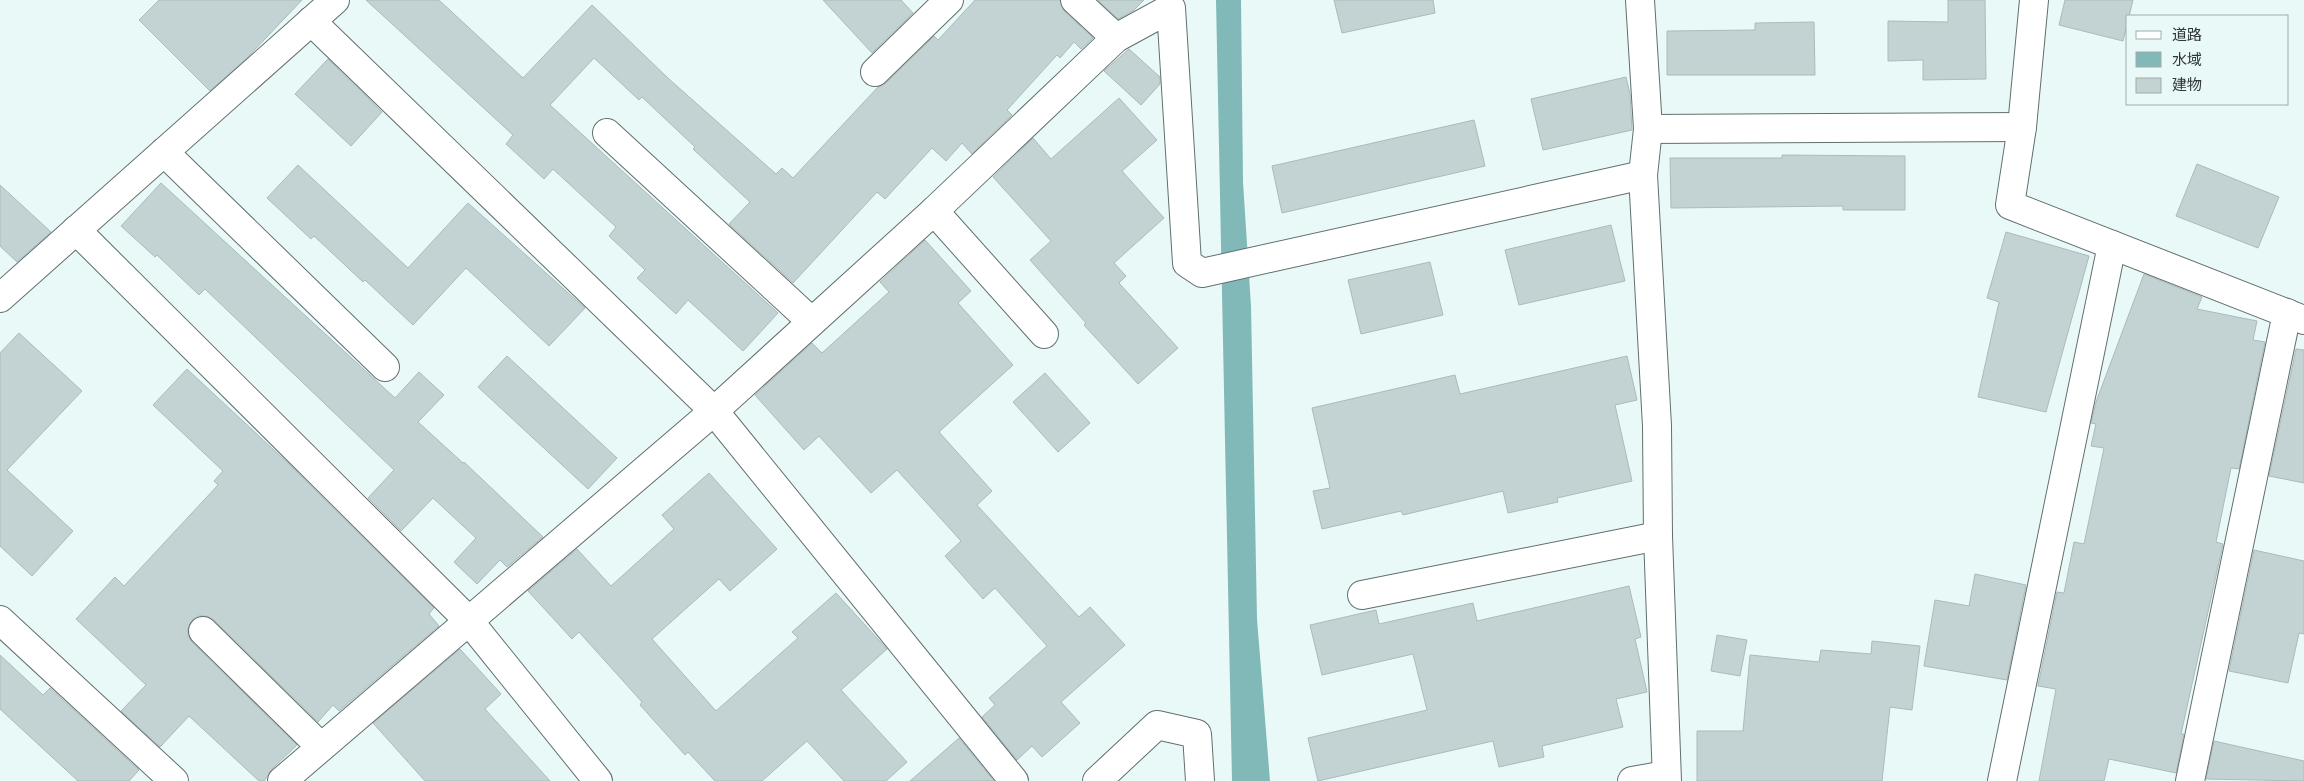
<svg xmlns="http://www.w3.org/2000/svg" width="2304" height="781" font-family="'Exo 2','Noto Sans JP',sans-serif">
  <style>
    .water { fill: #80b9b7 }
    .building { fill: #c3d3d3; stroke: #abbaba }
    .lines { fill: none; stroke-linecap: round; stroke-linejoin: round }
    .minor-casing { stroke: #616f6e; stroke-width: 30 }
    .minor { stroke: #fff; stroke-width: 28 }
  </style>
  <rect width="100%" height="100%" fill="#e9f9f8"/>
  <path class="water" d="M 1216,0 L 1241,0 L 1243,182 L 1251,306 L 1257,619 L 1270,781 L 1232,781 Z"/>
  <g class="building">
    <path d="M 159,0 L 302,0 L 246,59 L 210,91 L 139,20 Z"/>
    <path d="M 366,0 L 439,0 L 523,78 L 592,5 L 669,79 L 776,174 L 782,168 L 793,178 L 878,87 L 886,83 L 934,36 L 938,40 L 975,0 L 1060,0 L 1064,11 L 1093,38 L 1081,49 L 1074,42 L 1060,58 L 1057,55 L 1007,110 L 1012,115 L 972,154 L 962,143 L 946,161 L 932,148 L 885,199 L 877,192 L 793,283 L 729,224 L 750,202 L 693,149 L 695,147 L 642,97 L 639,100 L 594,58 L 550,105 L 778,313 L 743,351 L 688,300 L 676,314 L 637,278 L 645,270 L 609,236 L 616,227 L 553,169 L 544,179 L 506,144 L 513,135 Z"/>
    <path d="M 823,0 L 901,0 L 913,13 L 872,53 Z"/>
    <path d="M 1098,0 L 1144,0 L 1134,10 L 1118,19 Z"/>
    <path d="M 1334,0 L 1433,0 L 1435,13 L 1342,33 Z"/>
    <path d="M 1948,0 L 1985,0 L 1986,79 L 1923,80 L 1923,60 L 1888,61 L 1888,21 L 1948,22 Z"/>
    <path d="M 2065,0 L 2133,0 L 2123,41 L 2059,25 Z"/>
    <path d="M 1814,22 L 1815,75 L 1667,75 L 1667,31 L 1755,30 L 1755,23 Z"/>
    <path d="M 1129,49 L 1160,77 L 1160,84 L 1141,105 L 1104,71 Z"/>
    <path d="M 328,59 L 382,112 L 351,146 L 295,94 Z"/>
    <path d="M 1626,77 L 1630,94 L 1632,130 L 1543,150 L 1531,99 Z"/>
    <path d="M 1119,98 L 1157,140 L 1122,171 L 1164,218 L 1114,263 L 1126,276 L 1119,283 L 1178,348 L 1138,384 L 1084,325 L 1086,323 L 1030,260 L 1051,241 L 993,177 L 1033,138 L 1051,159 Z"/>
    <path d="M 1474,120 L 1485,166 L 1282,213 L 1272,166 Z"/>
    <path d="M 1782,155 L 1905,156 L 1905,210 L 1843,210 L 1843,206 L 1671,208 L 1670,158 L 1782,158 Z"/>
    <path d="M 2197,164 L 2279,197 L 2258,248 L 2176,216 Z"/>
    <path d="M 298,165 L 408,268 L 468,203 L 585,308 L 549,346 L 466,268 L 413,325 L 365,280 L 363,282 L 314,236 L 311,239 L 267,198 Z"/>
    <path d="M 161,183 L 395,398 L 419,372 L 444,395 L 418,422 L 463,463 L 464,462 L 543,537 L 507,567 L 500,560 L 477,584 L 454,562 L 476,538 L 433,498 L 401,531 L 368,498 L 394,470 L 205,289 L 199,295 L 157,255 L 155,257 L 121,226 Z"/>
    <path d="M 0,185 L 51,232 L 17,262 L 0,246 Z"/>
    <path d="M 1611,225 L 1625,281 L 1519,305 L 1505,250 Z"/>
    <path d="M 2006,232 L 2089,256 L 2046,412 L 1978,397 L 1999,302 L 1987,298 Z"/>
    <path d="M 925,240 L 971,291 L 958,303 L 1013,365 L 939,432 L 992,491 L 977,505 L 1079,617 L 1090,607 L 1125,645 L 1061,702 L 1080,723 L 1042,757 L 1032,746 L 1017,760 L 982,717 L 995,705 L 989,698 L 1047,646 L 995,588 L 983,599 L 945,556 L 961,541 L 897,470 L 871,493 L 819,436 L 804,450 L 755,395 L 812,343 L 822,353 L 889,292 L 880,282 Z"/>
    <path d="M 1430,262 L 1443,315 L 1361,334 L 1348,280 Z"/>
    <path d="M 2144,274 L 2202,297 L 2197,309 L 2257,321 L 2253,340 L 2265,342 L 2239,469 L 2231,468 L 2216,542 L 2223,544 L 2181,734 L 2184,734 L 2176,773 L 2109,759 L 2104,781 L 2039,781 L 2056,689 L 2038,686 L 2057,592 L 2064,593 L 2074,542 L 2084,544 L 2104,448 L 2091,446 L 2096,424 L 2091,423 L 2096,402 Z"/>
    <path d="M 19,333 L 82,391 L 7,470 L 73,531 L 32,576 L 0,546 L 0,353 Z"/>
    <path d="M 2296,349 L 2304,350 L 2304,483 L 2269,476 Z"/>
    <path d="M 507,356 L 617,458 L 588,489 L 478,387 Z"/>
    <path d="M 1627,356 L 1637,400 L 1615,405 L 1632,481 L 1557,498 L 1558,502 L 1508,513 L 1503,491 L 1403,515 L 1401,511 L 1322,529 L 1313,491 L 1330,488 L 1312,408 L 1455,375 L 1460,394 Z"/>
    <path d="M 187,369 L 289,464 L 434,608 L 429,614 L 439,626 L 339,711 L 333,705 L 318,722 L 214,620 L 206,616 L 199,616 L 192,620 L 188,628 L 188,636 L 192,642 L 297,745 L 272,769 L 264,781 L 259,781 L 189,716 L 160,747 L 121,711 L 146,685 L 76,619 L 115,577 L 124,586 L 218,485 L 214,481 L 223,471 L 153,405 Z"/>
    <path d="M 1045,373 L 1090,423 L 1058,452 L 1013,402 Z"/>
    <path d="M 709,473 L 777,549 L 730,591 L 719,579 L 652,639 L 716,711 L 798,638 L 792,632 L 836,593 L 887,649 L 841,690 L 907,762 L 886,781 L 844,781 L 807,741 L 762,781 L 715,781 L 688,752 L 685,755 L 640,705 L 642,702 L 579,632 L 572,639 L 528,591 L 577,549 L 611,586 L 674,529 L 662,515 Z"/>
    <path d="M 2254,550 L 2304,561 L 2304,634 L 2299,633 L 2288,683 L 2229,671 Z"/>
    <path d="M 1975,574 L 2026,585 L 2007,680 L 1924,666 L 1935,600 L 1969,606 Z"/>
    <path d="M 1629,586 L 1641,637 L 1635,639 L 1647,692 L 1616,699 L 1623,727 L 1542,746 L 1544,757 L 1499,767 L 1493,741 L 1318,781 L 1308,738 L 1427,710 L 1413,654 L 1322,675 L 1310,625 L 1376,610 L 1379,624 L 1473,603 L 1477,621 Z"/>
    <path d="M 1717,635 L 1747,640 L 1740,676 L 1711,671 Z"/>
    <path d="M 1872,641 L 1920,646 L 1912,710 L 1890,707 L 1882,781 L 1697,781 L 1697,731 L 1743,731 L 1750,655 L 1819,662 L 1821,650 L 1871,654 Z"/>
    <path d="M 460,649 L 501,694 L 485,709 L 550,781 L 425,781 L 373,723 Z"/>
    <path d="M 0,655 L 43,695 L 50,688 L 139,770 L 129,781 L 78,781 L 0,709 Z"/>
    <path d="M 959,738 L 994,781 L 910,781 Z"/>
    <path d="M 2214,741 L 2304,761 L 2304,781 L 2206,779 Z"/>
  </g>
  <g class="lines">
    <defs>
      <g id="minor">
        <path d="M 1075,0 L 1116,38"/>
        <path d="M 1640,0 L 1648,129 L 1643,175 L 1657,426 L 1658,536 L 1667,781"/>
        <path d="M 2034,0 L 2022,127 L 2010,205 L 2304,320"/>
        <path d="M 311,21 L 714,411 L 1014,781"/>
        <path d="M 875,72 L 949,0"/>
        <path d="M 1648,129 L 2022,127"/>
        <path d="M 607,133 L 811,321"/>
        <path d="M 164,152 L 385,367"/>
        <path d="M 934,211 L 1044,334"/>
        <path d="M 76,230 L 469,621 L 598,781"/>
        <path d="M 0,298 L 335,0"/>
        <path d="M 1362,595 L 1658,536"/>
        <path d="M 0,620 L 174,781"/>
        <path d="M 203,631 L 321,747"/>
        <path d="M 282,781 L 714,411 L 934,211 L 1116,38 L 1171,8 L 1187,263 L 1202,273 L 1643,175"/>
        <path d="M 1097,781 L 1157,725 L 1197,734 L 1200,781"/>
        <path d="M 1632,781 L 1666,775"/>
        <path d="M 2002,781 L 2112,245"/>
        <path d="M 2190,781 L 2287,313"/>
      </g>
    </defs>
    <use href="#minor" class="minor-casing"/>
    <use href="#minor" class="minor"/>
  </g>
  <rect x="2126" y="15" width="162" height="90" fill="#e9f9f8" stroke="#9fabab"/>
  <rect x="2136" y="31" width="25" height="8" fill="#ffffff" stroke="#9fabab"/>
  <text x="2172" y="40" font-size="15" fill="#313737">道路</text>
  <rect x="2136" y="52" width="25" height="15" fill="#80b9b7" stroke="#9fabab"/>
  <text x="2172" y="65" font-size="15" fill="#313737">水域</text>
  <rect x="2136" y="78" width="25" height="15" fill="#c3d3d3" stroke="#9fabab"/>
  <text x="2172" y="90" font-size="15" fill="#313737">建物</text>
</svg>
